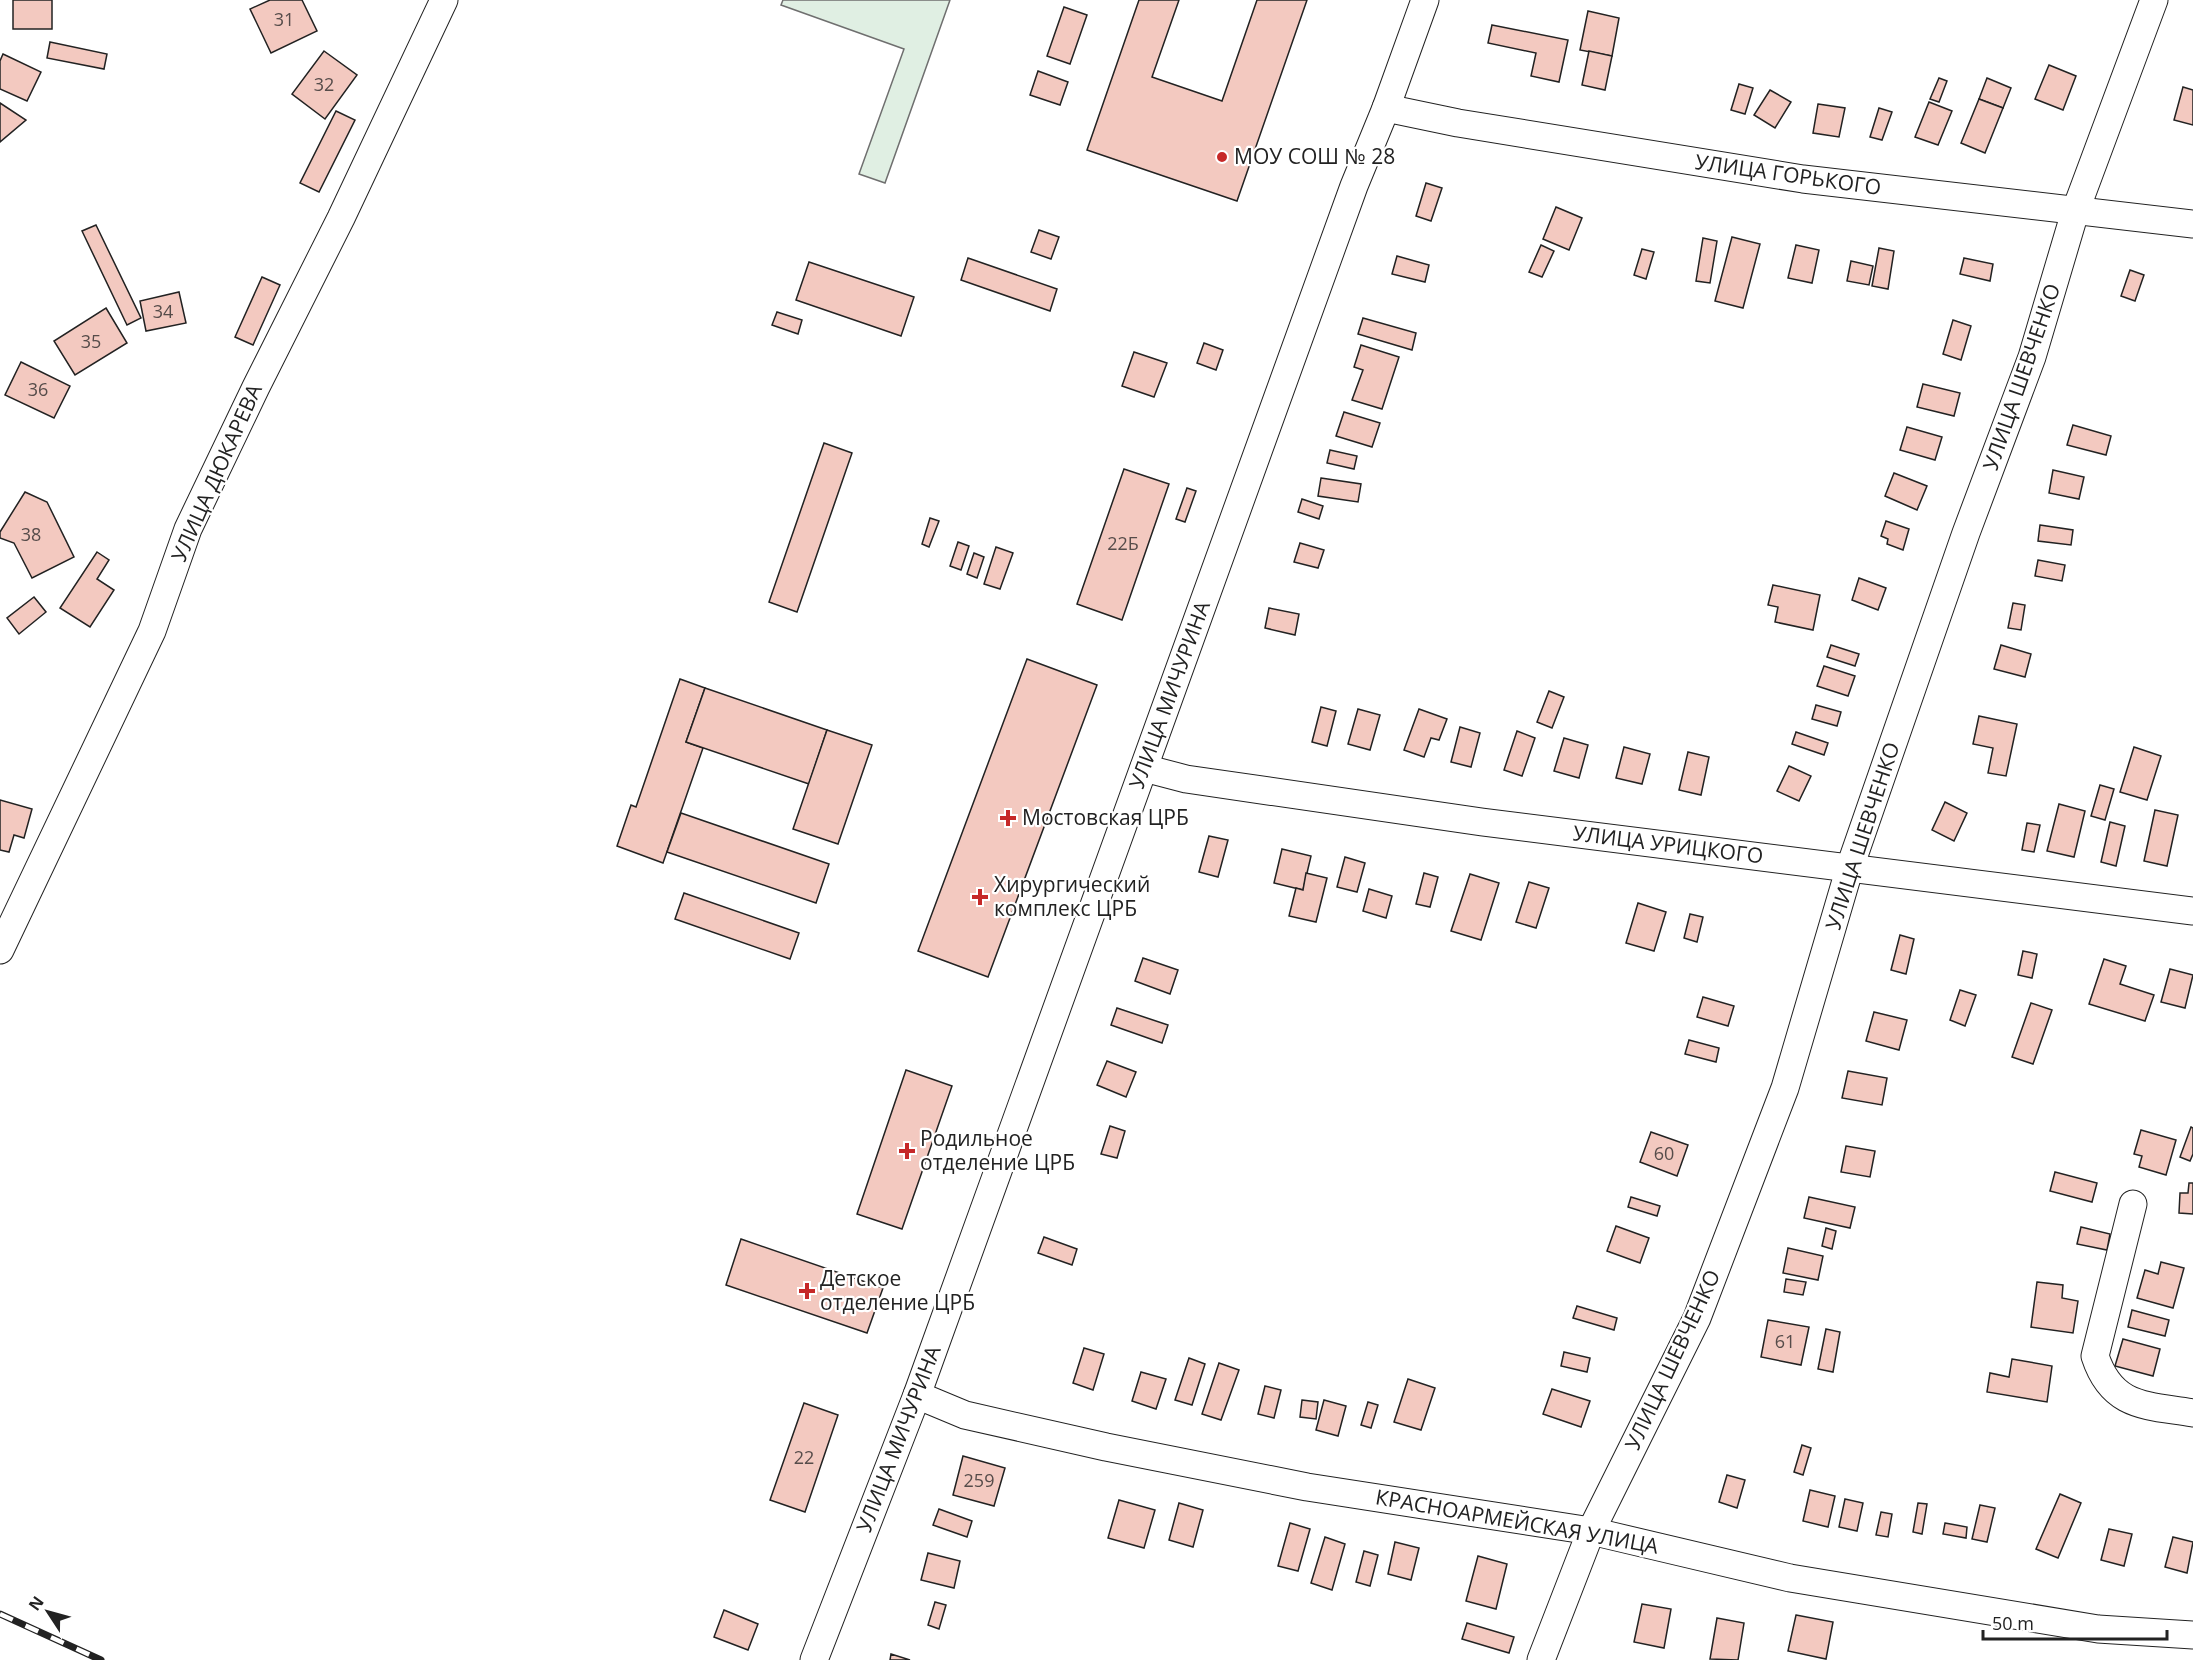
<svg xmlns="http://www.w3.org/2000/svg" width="2193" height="1660" font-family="'Open Sans',sans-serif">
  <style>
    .green { fill: #e0efe3; stroke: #6f6f6f; stroke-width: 1.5 }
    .building { fill: #f3c9c0; stroke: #222; stroke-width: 1.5 }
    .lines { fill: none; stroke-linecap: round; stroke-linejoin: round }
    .minor-casing { stroke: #222; stroke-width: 29 }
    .minor { stroke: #fff; stroke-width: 27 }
    .rail-casing { stroke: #222; stroke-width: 7 }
    .rail { stroke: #fff; stroke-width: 4.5; stroke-dasharray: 14; stroke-linecap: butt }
    .poi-dot { fill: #c62828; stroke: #fff; stroke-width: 2 }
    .labels { text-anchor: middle; stroke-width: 4.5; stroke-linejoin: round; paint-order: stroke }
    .number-label { font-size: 18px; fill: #564c4a }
    .poi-label { font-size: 21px; fill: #222; stroke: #fff; text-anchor: start }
    .street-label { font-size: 21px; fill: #222; stroke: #fff }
  </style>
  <rect width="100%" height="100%" fill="#fff"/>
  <path class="green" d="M 783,0 L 950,0 L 885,183 L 859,174 L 904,49 L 781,5 Z"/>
  <g class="building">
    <rect x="13" y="0" width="39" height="29"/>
    <path d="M 270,0 L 302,0 L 317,31 L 271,53 L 250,9 Z"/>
    <path d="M 1139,0 L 1179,0 L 1152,77 L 1222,101 L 1257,0 L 1307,0 L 1237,201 L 1087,150 Z"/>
    <path d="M 1064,7 L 1087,15 L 1070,64 L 1047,56 Z"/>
    <path d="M 1588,11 L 1619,18 L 1612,56 L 1580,50 Z"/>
    <path d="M 1492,25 L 1568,40 L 1559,82 L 1531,76 L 1536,53 L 1488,43 Z"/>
    <path d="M 50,42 L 107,54 L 104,69 L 47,58 Z"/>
    <path d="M 324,51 L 357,75 L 325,119 L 292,94 Z"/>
    <path d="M 1589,51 L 1612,56 L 1605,90 L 1582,85 Z"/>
    <path d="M 3,54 L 41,72 L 27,101 L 0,89 L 0,61 Z"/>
    <path d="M 2049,65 L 2076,76 L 2063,110 L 2035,99 Z"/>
    <path d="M 1038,71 L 1068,82 L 1060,105 L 1030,95 Z"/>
    <path d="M 1939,78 L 1947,81 L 1939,102 L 1930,99 Z"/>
    <path d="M 1987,78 L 2011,88 L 2003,108 L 1979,99 Z"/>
    <path d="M 1739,84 L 1753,88 L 1745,114 L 1731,110 Z"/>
    <path d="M 2183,87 L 2193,90 L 2193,125 L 2174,120 Z"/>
    <path d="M 1770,90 L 1791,102 L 1775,128 L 1754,115 Z"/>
    <path d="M 1979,99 L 2003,108 L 1985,153 L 1961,143 Z"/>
    <path d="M 1929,102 L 1952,111 L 1938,145 L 1915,137 Z"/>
    <path d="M 0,103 L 26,120 L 0,142 Z"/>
    <path d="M 1818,104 L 1845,108 L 1839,137 L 1813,133 Z"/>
    <path d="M 1879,108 L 1892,112 L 1882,140 L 1870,137 Z"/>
    <path d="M 336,111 L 355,120 L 319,192 L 300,183 Z"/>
    <path d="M 1426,183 L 1442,188 L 1431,221 L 1416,216 Z"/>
    <path d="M 1556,207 L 1582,218 L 1569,250 L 1543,239 Z"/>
    <path d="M 96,225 L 141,318 L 127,325 L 82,231 Z"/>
    <path d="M 1039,230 L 1059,237 L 1051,259 L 1031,252 Z"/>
    <path d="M 1732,237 L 1760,244 L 1743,308 L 1715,301 Z"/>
    <path d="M 1703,238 L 1717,241 L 1710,283 L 1696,281 Z"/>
    <path d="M 1541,245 L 1554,251 L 1542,277 L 1529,272 Z"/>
    <path d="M 1796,245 L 1819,250 L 1812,283 L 1788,278 Z"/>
    <path d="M 1879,248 L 1894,251 L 1888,289 L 1872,286 Z"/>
    <path d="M 1642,249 L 1654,252 L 1646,279 L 1634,275 Z"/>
    <path d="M 1397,256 L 1429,265 L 1425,282 L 1392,274 Z"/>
    <path d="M 968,258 L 1057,289 L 1050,311 L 961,280 Z"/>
    <path d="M 1964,258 L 1993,264 L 1990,281 L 1960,274 Z"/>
    <path d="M 1851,261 L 1873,266 L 1869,285 L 1847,281 Z"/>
    <path d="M 809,262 L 914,297 L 901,336 L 796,300 Z"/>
    <path d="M 2130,270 L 2144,275 L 2135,301 L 2121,296 Z"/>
    <path d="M 262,277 L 280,285 L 253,345 L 235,337 Z"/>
    <path d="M 179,292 L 186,323 L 146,331 L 140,301 Z"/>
    <path d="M 106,308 L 127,343 L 75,375 L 54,341 Z"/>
    <path d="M 777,312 L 802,320 L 798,334 L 772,325 Z"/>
    <path d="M 1363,318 L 1416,333 L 1412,350 L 1358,334 Z"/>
    <path d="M 1953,320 L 1971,326 L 1961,360 L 1943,354 Z"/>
    <path d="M 1204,343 L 1223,350 L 1216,370 L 1197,363 Z"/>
    <path d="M 1361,345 L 1399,357 L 1382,409 L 1352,400 L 1363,370 L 1354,367 Z"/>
    <path d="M 1134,352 L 1167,363 L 1154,397 L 1122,386 Z"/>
    <path d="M 21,362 L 70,386 L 54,418 L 5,395 Z"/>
    <path d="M 1923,384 L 1960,393 L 1954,416 L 1917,407 Z"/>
    <path d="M 1344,412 L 1380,423 L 1372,447 L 1336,436 Z"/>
    <path d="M 2073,425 L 2111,436 L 2106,455 L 2067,445 Z"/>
    <path d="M 1907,427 L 1942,437 L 1935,460 L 1900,450 Z"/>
    <path d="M 824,443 L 852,453 L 797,612 L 769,602 Z"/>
    <path d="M 1330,450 L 1357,456 L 1354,469 L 1327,463 Z"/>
    <path d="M 1124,469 L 1169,484 L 1122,620 L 1077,604 Z"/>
    <path d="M 2053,470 L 2084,477 L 2079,499 L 2049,493 Z"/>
    <path d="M 1894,473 L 1927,486 L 1917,510 L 1885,496 Z"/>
    <path d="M 1321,478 L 1361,484 L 1358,502 L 1318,496 Z"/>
    <path d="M 1187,488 L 1196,491 L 1185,522 L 1176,519 Z"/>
    <path d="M 25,492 L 47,502 L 74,557 L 32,578 L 14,543 L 0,538 L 0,532 Z"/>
    <path d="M 1302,499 L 1323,506 L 1319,519 L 1298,512 Z"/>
    <path d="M 930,518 L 939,521 L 929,547 L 922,544 Z"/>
    <path d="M 1886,521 L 1909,529 L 1903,550 L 1887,544 L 1888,539 L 1881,536 Z"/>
    <path d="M 2040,525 L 2073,530 L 2071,545 L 2038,541 Z"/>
    <path d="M 958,542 L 969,546 L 961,570 L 950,566 Z"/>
    <path d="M 1300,543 L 1324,550 L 1318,568 L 1294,562 Z"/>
    <path d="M 996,547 L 1013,553 L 1000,589 L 984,584 Z"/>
    <path d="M 97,552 L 109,560 L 97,579 L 114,590 L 90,627 L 60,608 Z"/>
    <path d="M 974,553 L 984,557 L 977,578 L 967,574 Z"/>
    <path d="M 2038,560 L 2065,565 L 2062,581 L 2035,576 Z"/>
    <path d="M 1859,578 L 1886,588 L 1878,610 L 1852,600 Z"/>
    <path d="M 1773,585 L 1820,595 L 1813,630 L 1775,622 L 1778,607 L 1768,605 Z"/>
    <path d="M 34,597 L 46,612 L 19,634 L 7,618 Z"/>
    <path d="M 2013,603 L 2025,605 L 2021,630 L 2008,628 Z"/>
    <path d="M 1269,608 L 1299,614 L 1295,635 L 1265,628 Z"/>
    <path d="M 1831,645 L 1859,654 L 1855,666 L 1827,657 Z"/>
    <path d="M 2001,645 L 2031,654 L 2025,677 L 1994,669 Z"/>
    <path d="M 1027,659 L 1097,685 L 988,977 L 918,951 Z"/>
    <path d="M 1824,666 L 1855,676 L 1848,696 L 1817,686 Z"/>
    <path d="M 680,679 L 705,688 L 686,742 L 703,748 L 663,863 L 617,846 L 631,805 L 636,807 Z"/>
    <path d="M 705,688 L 827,730 L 809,784 L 686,742 Z"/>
    <path d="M 1549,691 L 1564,697 L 1552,728 L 1537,722 Z"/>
    <path d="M 1816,705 L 1841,712 L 1837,726 L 1812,719 Z"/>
    <path d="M 1321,707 L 1336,711 L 1327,746 L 1312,742 Z"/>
    <path d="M 1358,709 L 1380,715 L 1370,750 L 1348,744 Z"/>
    <path d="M 1419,709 L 1447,719 L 1439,740 L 1431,738 L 1424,757 L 1404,750 Z"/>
    <path d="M 1979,716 L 2017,724 L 2006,776 L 1988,773 L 1993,748 L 1973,744 Z"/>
    <path d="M 1460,727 L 1480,733 L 1471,767 L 1451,762 Z"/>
    <path d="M 827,730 L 872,745 L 838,844 L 793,829 Z"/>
    <path d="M 1517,731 L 1535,738 L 1522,776 L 1504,770 Z"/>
    <path d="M 1796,732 L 1828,743 L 1824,755 L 1792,744 Z"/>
    <path d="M 1564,738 L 1588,745 L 1579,778 L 1554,771 Z"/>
    <path d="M 1624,747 L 1650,754 L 1642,784 L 1616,778 Z"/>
    <path d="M 2134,747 L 2161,756 L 2147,800 L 2120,792 Z"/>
    <path d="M 1688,752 L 1709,757 L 1701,795 L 1679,790 Z"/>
    <path d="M 1789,766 L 1811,776 L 1799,801 L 1777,791 Z"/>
    <path d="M 2100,785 L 2114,789 L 2105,820 L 2091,816 Z"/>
    <path d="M 0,800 L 32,809 L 24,838 L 14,835 L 9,852 L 0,850 Z"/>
    <path d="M 1945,802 L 1967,813 L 1954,841 L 1932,830 Z"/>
    <path d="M 2059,804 L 2085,811 L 2074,857 L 2047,851 Z"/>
    <path d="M 2155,810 L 2178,815 L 2167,866 L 2144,861 Z"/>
    <path d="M 681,813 L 829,864 L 816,903 L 667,852 Z"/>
    <path d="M 2110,822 L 2125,826 L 2116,866 L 2101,862 Z"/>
    <path d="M 2027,823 L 2040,825 L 2034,852 L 2022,850 Z"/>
    <path d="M 1209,836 L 1228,840 L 1218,877 L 1199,872 Z"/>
    <path d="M 1282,849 L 1311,856 L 1303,890 L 1274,883 Z"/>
    <path d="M 1345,857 L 1365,863 L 1357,892 L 1337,887 Z"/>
    <path d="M 1306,873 L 1327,878 L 1316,922 L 1289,916 L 1296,888 L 1303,890 Z"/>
    <path d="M 1424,873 L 1438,877 L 1430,907 L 1416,904 Z"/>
    <path d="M 1470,874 L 1499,883 L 1481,940 L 1451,931 Z"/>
    <path d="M 1529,882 L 1549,888 L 1536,928 L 1516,922 Z"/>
    <path d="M 1369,889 L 1392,896 L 1386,918 L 1363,911 Z"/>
    <path d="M 684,893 L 799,933 L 790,959 L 675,919 Z"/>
    <path d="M 1638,903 L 1666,912 L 1654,951 L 1626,943 Z"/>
    <path d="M 1690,914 L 1703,917 L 1697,942 L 1684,938 Z"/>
    <path d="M 1900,935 L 1914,939 L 1906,974 L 1891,970 Z"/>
    <path d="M 2023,951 L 2037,954 L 2032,978 L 2018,975 Z"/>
    <path d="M 1143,958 L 1178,970 L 1170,994 L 1135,981 Z"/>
    <path d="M 2104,959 L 2126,966 L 2120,984 L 2154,995 L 2145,1021 L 2089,1004 Z"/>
    <path d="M 2170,969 L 2193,975 L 2185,1008 L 2161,1002 Z"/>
    <path d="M 1960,990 L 1976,995 L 1965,1026 L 1950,1020 Z"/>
    <path d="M 1703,997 L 1734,1006 L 1728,1026 L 1697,1017 Z"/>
    <path d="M 2031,1003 L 2052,1010 L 2033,1064 L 2012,1057 Z"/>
    <path d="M 1117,1008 L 1168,1025 L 1162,1043 L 1111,1025 Z"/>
    <path d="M 1874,1012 L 1907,1020 L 1899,1050 L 1866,1041 Z"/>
    <path d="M 1689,1040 L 1719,1048 L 1716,1062 L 1685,1054 Z"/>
    <path d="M 1107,1061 L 1136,1072 L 1126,1097 L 1097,1085 Z"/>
    <path d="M 906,1070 L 952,1086 L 902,1229 L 857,1214 Z"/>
    <path d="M 1848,1071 L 1887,1078 L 1882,1105 L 1842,1098 Z"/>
    <path d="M 1110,1126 L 1125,1131 L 1117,1158 L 1101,1154 Z"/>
    <path d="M 2191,1127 L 2193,1128 L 2193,1154 L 2190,1161 L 2180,1157 Z"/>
    <path d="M 2141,1130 L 2176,1140 L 2166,1175 L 2139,1167 L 2142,1156 L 2134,1154 Z"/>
    <path d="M 1651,1132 L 1688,1145 L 1677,1176 L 1640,1162 Z"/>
    <path d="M 1846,1146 L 1875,1151 L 1870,1177 L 1841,1172 Z"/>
    <path d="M 2055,1172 L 2097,1183 L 2092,1202 L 2050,1191 Z"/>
    <path d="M 2189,1183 L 2193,1183 L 2193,1214 L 2179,1213 L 2180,1193 L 2188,1193 Z"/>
    <path d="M 1631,1197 L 1660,1206 L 1657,1216 L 1628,1207 Z"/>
    <path d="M 1809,1197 L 1855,1207 L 1850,1228 L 1804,1218 Z"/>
    <path d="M 1616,1226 L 1649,1238 L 1640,1263 L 1607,1251 Z"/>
    <path d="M 2081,1227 L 2110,1234 L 2107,1250 L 2077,1244 Z"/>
    <path d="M 1826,1228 L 1836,1231 L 1832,1249 L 1822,1246 Z"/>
    <path d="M 1044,1237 L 1077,1249 L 1072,1265 L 1038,1253 Z"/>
    <path d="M 741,1239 L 883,1288 L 867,1333 L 726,1285 Z"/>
    <path d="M 1788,1248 L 1823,1256 L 1818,1280 L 1783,1273 Z"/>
    <path d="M 2161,1262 L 2184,1268 L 2173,1308 L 2137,1298 L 2145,1270 L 2158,1274 Z"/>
    <path d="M 1786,1279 L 1806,1282 L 1803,1295 L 1784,1292 Z"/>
    <path d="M 2037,1282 L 2063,1285 L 2062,1298 L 2078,1301 L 2073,1333 L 2031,1327 Z"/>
    <path d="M 1577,1306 L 1617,1318 L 1614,1330 L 1573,1318 Z"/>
    <path d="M 2132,1310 L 2169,1320 L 2165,1336 L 2128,1327 Z"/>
    <path d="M 1768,1320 L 1809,1327 L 1801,1365 L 1761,1357 Z"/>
    <path d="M 1826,1329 L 1840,1332 L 1833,1372 L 1818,1369 Z"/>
    <path d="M 2123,1339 L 2160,1349 L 2153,1376 L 2115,1366 Z"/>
    <path d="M 1084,1348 L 1104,1354 L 1093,1390 L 1073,1383 Z"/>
    <path d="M 1564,1352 L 1590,1358 L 1587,1372 L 1561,1366 Z"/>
    <path d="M 1189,1358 L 1205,1364 L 1192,1405 L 1175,1400 Z"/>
    <path d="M 2012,1359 L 2052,1366 L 2047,1402 L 1987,1392 L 1990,1373 L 2009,1377 Z"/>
    <path d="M 1219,1363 L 1239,1370 L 1221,1420 L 1202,1414 Z"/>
    <path d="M 1141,1372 L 1166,1379 L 1156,1409 L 1132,1401 Z"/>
    <path d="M 1408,1379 L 1435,1388 L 1421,1430 L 1394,1422 Z"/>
    <path d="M 1265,1386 L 1281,1390 L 1274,1418 L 1258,1414 Z"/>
    <path d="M 1552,1389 L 1590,1401 L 1581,1427 L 1543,1414 Z"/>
    <path d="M 1302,1400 L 1318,1402 L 1316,1419 L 1300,1417 Z"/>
    <path d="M 1324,1400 L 1346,1406 L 1338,1436 L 1316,1430 Z"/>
    <path d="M 1368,1402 L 1378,1405 L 1371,1428 L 1361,1425 Z"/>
    <path d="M 804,1403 L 838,1415 L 805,1512 L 770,1500 Z"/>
    <path d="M 1802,1445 L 1811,1448 L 1803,1475 L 1794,1472 Z"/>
    <path d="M 963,1456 L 1005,1468 L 994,1506 L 953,1495 Z"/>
    <path d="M 1727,1475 L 1745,1480 L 1737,1508 L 1719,1502 Z"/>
    <path d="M 1810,1490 L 1835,1496 L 1828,1527 L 1803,1521 Z"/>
    <path d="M 2060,1494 L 2081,1503 L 2058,1558 L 2036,1549 Z"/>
    <path d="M 1845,1499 L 1863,1503 L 1857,1531 L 1839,1527 Z"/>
    <path d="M 1119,1500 L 1155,1510 L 1144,1548 L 1108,1538 Z"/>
    <path d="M 1179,1503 L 1203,1510 L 1193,1547 L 1169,1540 Z"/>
    <path d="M 1918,1503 L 1927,1504 L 1922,1534 L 1913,1532 Z"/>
    <path d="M 1980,1505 L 1995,1508 L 1987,1542 L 1972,1539 Z"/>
    <path d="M 939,1509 L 972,1521 L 967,1537 L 933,1525 Z"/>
    <path d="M 1881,1512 L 1892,1514 L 1888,1537 L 1876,1535 Z"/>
    <path d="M 1290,1523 L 1310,1529 L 1298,1571 L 1278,1566 Z"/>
    <path d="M 1945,1523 L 1967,1527 L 1966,1538 L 1943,1534 Z"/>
    <path d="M 2109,1529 L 2132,1534 L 2124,1566 L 2101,1560 Z"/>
    <path d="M 1325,1537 L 1345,1544 L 1332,1590 L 1311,1583 Z"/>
    <path d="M 2173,1537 L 2193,1542 L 2187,1573 L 2165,1567 Z"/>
    <path d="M 1395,1542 L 1419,1548 L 1411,1580 L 1388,1574 Z"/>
    <path d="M 1364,1551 L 1378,1555 L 1370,1586 L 1356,1582 Z"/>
    <path d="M 928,1553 L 960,1561 L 954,1588 L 921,1580 Z"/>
    <path d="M 1478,1556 L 1507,1564 L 1496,1609 L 1466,1601 Z"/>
    <path d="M 935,1602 L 946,1605 L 939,1629 L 928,1625 Z"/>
    <path d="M 1642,1604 L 1671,1609 L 1664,1648 L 1634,1642 Z"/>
    <path d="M 724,1610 L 758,1624 L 748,1650 L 714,1637 Z"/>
    <path d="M 1796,1615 L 1833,1622 L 1826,1659 L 1788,1651 Z"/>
    <path d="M 1717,1618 L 1744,1623 L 1738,1660 L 1710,1659 Z"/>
    <path d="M 1467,1623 L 1514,1637 L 1509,1653 L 1462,1639 Z"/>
    <path d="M 891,1654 L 910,1660 L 890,1660 Z"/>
  </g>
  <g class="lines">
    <defs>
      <g id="minor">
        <path d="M 1386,108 L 1458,123 L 1803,179 L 2193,224"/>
        <path d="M 1144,768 L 1186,779 L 1482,822 L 2193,911"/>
        <path d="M 0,950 L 152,631 L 188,529 L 256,387 L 341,218 L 444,0"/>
        <path d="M 2133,1204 L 2095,1356 C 2112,1408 2146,1405 2193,1413"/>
        <path d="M 917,1395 L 965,1415 L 1106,1447 L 1307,1487 L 1591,1531 L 1790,1578 L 2098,1629 L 2193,1635"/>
        <path d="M 814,1660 L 917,1395 L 1354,186 L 1386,108 L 1425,0"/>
        <path d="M 1541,1660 L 1591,1531 L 1697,1318 L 1785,1088 L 1850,867 L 1966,533 L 2032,357 L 2075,212 L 2154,0"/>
      </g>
    </defs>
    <use href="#minor" class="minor-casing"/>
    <use href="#minor" class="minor"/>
    <defs>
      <path id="rail" d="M 0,1614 L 101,1660"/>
    </defs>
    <use href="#rail" class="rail-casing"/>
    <use href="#rail" class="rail"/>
  </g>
  <g class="poi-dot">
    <circle cx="1222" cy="157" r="6"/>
    <path d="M1005 809h6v6h6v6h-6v6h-6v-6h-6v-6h6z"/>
    <path d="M977 888h6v6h6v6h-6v6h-6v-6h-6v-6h6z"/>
    <path d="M904 1142h6v6h6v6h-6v6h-6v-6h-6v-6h6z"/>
    <path d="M804 1282h6v6h6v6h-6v6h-6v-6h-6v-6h6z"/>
  </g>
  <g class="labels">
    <g class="number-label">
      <text x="284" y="26">31</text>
      <text x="324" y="91">32</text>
      <text x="163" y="318">34</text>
      <text x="91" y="348">35</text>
      <text x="38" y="396">36</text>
      <text x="31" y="541">38</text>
      <text x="1123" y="550">22Б</text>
      <text x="1664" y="1160">60</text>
      <text x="1785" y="1348">61</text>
      <text x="804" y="1464">22</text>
      <text x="979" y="1487">259</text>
    </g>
    <g class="poi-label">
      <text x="1234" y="164">МОУ СОШ № 28</text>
      <text x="1022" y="825">Мостовская ЦРБ</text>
      <text x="994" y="892">Хирургический<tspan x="994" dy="24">комплекс ЦРБ</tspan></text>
      <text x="920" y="1146">Родильное<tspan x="920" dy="24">отделение ЦРБ</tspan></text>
      <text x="820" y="1286">Детское<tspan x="820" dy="24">отделение ЦРБ</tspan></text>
    </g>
    <g class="street-label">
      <text transform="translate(1788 175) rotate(8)" y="7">УЛИЦА ГОРЬКОГО</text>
      <text transform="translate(2022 377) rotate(-71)" y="7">УЛИЦА ШЕВЧЕНКО</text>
      <text transform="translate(217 473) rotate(-66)" y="7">УЛИЦА ДЮКАРЕВА</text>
      <text transform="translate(1170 695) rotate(-70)" y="7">УЛИЦА МИЧУРИНА</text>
      <text transform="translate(1863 836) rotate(-72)" y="7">УЛИЦА ШЕВЧЕНКО</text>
      <text transform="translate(1668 845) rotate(7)" y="7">УЛИЦА УРИЦКОГО</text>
      <text transform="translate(1673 1360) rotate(-65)" y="7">УЛИЦА ШЕВЧЕНКО</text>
      <text transform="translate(899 1439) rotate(-69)" y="7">УЛИЦА МИЧУРИНА</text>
      <text transform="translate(1517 1522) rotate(10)" y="7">КРАСНОАРМЕЙСКАЯ УЛИЦА</text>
    </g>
  </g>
  <g transform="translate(48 1612) rotate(306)" stroke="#ffffff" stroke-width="4.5" paint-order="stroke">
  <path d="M0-4.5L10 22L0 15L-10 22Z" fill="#222222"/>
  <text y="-9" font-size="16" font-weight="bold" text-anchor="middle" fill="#222222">N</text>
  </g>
  <path d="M1983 1630v9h184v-9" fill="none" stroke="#222222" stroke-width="3"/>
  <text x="1992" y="1630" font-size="18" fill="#222222" stroke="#ffffff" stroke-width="4.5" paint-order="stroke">50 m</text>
</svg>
